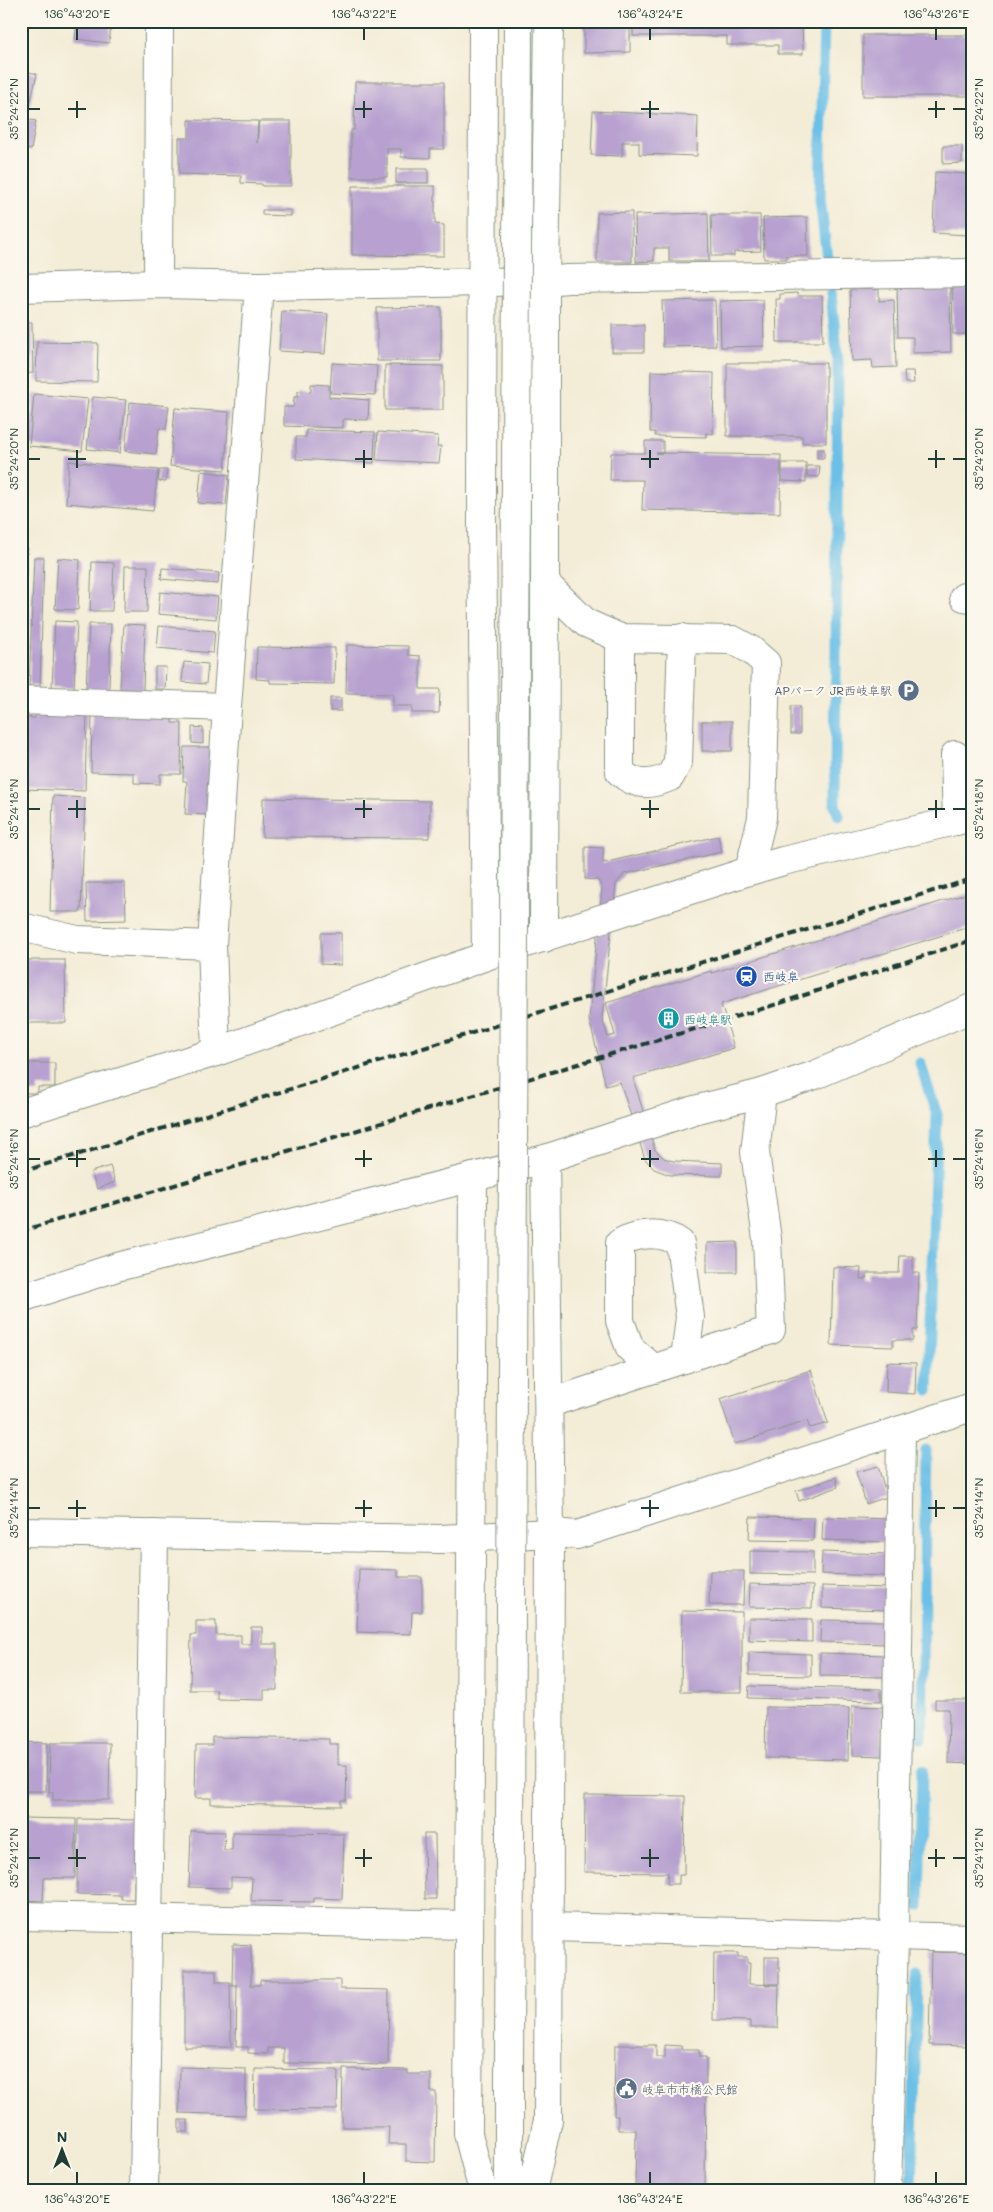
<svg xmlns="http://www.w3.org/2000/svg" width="993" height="2212" viewBox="0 0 993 2212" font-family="Mali,'Klee One',sans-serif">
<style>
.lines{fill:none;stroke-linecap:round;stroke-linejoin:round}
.stream{stroke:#6ac0e7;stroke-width:11}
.building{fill:#b8a1d0}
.minor-casing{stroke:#899485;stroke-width:30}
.minor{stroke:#fff;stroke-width:28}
.rail{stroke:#1f3d34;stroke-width:4;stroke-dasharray:8 4;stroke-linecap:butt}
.minor-bridge-casing{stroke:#899485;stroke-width:30;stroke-linecap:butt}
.minor-bridge{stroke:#fff;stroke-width:28}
.ticks{fill:none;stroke:#1f3d34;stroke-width:2}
.labels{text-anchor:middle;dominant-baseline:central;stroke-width:4.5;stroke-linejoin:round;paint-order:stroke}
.service-label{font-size:12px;fill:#4e5e75;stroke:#fbf7ec;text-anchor:end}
.transit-label{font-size:12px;fill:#164399;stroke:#fbf7ec;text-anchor:start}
.culture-label{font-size:12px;fill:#0d838f;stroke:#fbf7ec;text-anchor:start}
.neatline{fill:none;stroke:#1f3d34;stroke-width:2}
.ticks-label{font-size:12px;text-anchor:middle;fill:#1f3d34}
</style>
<rect width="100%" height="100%" fill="#fbf7ec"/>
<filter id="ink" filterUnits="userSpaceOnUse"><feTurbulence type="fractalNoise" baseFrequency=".02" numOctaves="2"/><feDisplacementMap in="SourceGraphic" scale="10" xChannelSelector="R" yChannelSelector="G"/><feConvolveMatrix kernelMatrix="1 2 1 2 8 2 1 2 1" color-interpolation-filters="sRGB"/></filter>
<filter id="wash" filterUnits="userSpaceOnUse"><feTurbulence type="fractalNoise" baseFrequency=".0096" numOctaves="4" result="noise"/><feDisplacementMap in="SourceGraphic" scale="20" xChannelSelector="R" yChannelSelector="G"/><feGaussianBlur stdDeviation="1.12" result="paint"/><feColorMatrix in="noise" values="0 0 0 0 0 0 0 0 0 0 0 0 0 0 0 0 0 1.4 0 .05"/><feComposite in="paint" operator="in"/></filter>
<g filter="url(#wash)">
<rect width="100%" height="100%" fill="#f3ecd6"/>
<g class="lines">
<!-- stream -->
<g class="stream">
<path d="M824,21l-4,178 7,59"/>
<path d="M831,294l7,69 -3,442 4,11"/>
<path d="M920,1063l17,52 -9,275"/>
<path d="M922,1738l4,-288"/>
<path d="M919,1906l3,-136"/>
<path d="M912,2191l5,-217"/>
</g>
</g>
<g id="blocks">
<!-- building -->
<g class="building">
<path d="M92,21h43l-1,6z"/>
<path d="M584,21h46v31l-46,1z"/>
<path d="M633,21h169l1,33h-25v-9h-51v-9h-94z"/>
<path d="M77,23l34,3 -2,17 -34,-4z"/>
<rect x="863" y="35" width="109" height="61"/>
<path d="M21,70l16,4 -9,39 -7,-1z"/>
<path d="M355,82h89v67h-14v9l-29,-1v-8h-14v28h-36v-47h3z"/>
<path d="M593,111l105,5 -1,40 -58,-2v-12h-17v14l-31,-1z"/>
<path d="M21,118l15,3 -5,29 -10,-2z"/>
<path d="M189,120l69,1 -1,22 2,-22h32v65h-29v-2l-21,-1v-7l-62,-2v-36h10z"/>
<path d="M943,146h19v17l-19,1z"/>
<rect x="396" y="169" width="32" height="14"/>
<path d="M935,172l34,2 -1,5h4v51h-4v5l-35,-2z"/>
<path d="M352,186h83v38l9,1v31l-92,-1z"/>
<path d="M262,210h29v6l-29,-1z"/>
<path d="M632,212v50h-35v-49z"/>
<path d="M708,213l1,48h-40v-13h-15v13l-18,1 -1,-47z"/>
<path d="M711,215h49l1,36 -27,1v4h-22z"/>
<path d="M807,217l1,39h-21v3h-23l-1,-41z"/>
<path d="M950,287l1,65 -38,1v-16h-15l-1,-49z"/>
<path d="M952,287h20v47h-19z"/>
<path d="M879,289v12l15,-1 2,67 -23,1 -1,-8 -20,1 -2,-71z"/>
<path d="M797,293l1,3h24l1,46h-46l-1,-43h4v-5z"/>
<path d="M715,300l1,46 -53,1 -1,-46z"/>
<path d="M763,300l1,46 -43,1 -1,-46z"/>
<path d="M441,307v54h-64v-53z"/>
<path d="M282,311l46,3 -3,40 -46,-3z"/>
<path d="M32,322l1,51 -12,1v-51z"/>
<rect x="612" y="325" width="32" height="27"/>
<path d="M37,342l61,1 -1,39 -61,-1z"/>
<path d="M332,363l45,3 -2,29 -45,-2z"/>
<path d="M727,363h99v80h-24v-7h-75z"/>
<path d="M385,365l58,1v44h-58z"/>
<path d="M651,371l63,2 -1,61 -7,-1v4l-51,-1v-4h-5z"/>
<path d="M904,371h9l1,12h-9z"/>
<path d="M311,384l18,1v12l40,3 -1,20 -25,-1v9l-59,-2v-19h9l1,-10h4v-6l13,1z"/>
<path d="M34,394l54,5 -6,52 -53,-5z"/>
<path d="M93,397l33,3 -6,53 -33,-4z"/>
<path d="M21,399l7,1 -4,46 -3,-1z"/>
<path d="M130,402l39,4 -3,23 -7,-1 -3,26 -31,-3z"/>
<path d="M175,408l54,4 -4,58 -55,-4z"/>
<path d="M306,430l69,2 -1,31 -78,-4v-22h10z"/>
<path d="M378,432l60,4 -1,10h4l-2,17 -63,-3z"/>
<path d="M645,441h18v12h-7l125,2 -1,58 -138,-3 1,-30h-33l1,-27h34z"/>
<rect x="817" y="449" width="7" height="9"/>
<path d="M69,461l89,9 -5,41 -87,-8z"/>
<path d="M782,463h24v19l-24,-1z"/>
<path d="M807,466h13l-1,11 -12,-1z"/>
<path d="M159,470h8l-1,12 -8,-1z"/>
<path d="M201,471l28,4 -3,30 -28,-2z"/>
<path d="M21,547l7,1 -4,49h-3z"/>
<path d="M34,557h10l-4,129h-11z"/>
<path d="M58,558l22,2 -2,50 -23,-1z"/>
<path d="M92,562l22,1 -2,48h-22z"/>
<path d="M125,566h23l-1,46h-23z"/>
<path d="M162,568l57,5 -1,11 -57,-5z"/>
<path d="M160,592l58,5 -2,22 -58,-5z"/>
<path d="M55,621l22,1 -3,66 -22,-1z"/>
<path d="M21,622h5l-3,57 -2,-1z"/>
<path d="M89,624h22l-2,65h-23z"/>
<path d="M124,624l21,1 -2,65 -23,-1z"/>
<path d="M159,626l56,5 -2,22 -56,-5z"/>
<path d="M347,645l61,1v9l12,1v33h20l-1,24h-27v-7h-19v-12l-47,-1z"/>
<path d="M257,647l78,1 -1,36 -64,-1v-3l-14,-1z"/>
<path d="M184,662l24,2 -2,20 -24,-2z"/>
<path d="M155,667h11l-1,22h-10z"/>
<rect x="330" y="698" width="11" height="13"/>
<rect x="791" y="706" width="9" height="28"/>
<path d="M36,709h51l-2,82 -64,-2v-72l14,1z"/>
<path d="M92,714l80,2v7h10l-1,51h-21v10l-26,-1v-10l-43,-1z"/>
<rect x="702" y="721" width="30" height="30"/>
<path d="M192,727l11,1v16l-11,-1z"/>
<path d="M184,747h26v68l-25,-1 2,-33h-4z"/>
<path d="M53,796l32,2 -4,114h-31z"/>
<path d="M263,798l167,3 -1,37 -167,-1z"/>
<path d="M21,836l6,1 -1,45h-5z"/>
<path d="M718,836l4,16 -98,22 -8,10 -14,134 6,19 7,-2 -9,-32 105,-32 1,2 260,-81v34l-251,78 13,44 -101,30 22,72 9,8 9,3 49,2v13l-52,-1 -16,-6 -9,-10 -25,-77 -14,4 -17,-67 13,-131 -4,-8 -13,-1v-32l18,1v15z"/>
<path d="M86,883h39l1,37 -39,1z"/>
<path d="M321,933h20v32l-20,-1z"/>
<path d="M22,960h43l1,63h-45z"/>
<path d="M21,1063h34v24h-17v6h-17z"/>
<path d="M110,1166l5,16 -18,7 -6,-17z"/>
<path d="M737,1242v30h-30v-29z"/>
<path d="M900,1256h13v17h6l-2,57h-4v10h-20v7l-62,-2 2,-78 28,1 -1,11h6l1,-6h32z"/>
<path d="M887,1362l29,1 -1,31 -29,-2z"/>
<path d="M811,1370l17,53 -18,5 -3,-7 -72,23 -15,-45z"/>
<path d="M878,1466l9,31 -21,7 -10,-32z"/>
<path d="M836,1477l2,10 -39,14 -3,-10z"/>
<path d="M750,1517l64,1 -1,23 -64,-1z"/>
<path d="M823,1517l65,2v23l-66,-2z"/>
<path d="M750,1551l63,1v23l-63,-1z"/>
<path d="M822,1552l65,2v22l-66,-2z"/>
<path d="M359,1569l39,1v7h24v35h-10l-1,22 -54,-2z"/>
<path d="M710,1571h34l-1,34h-34z"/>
<path d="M750,1584l63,2 -1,22 -63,-1z"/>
<path d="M822,1586l66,2 -1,22 -65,-2z"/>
<path d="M682,1611l60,1v80h-61z"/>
<path d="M749,1618l63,1v23l-63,-2z"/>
<path d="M821,1620l65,1v23l-66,-2z"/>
<path d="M196,1621h20v14h25v9h10v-17h11v17h15v46h-13v10l-47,-1v-9h-27l1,-55h5z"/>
<path d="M749,1652l62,2v22l-62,-1z"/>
<path d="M820,1653l66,2 -1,22 -65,-1z"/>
<path d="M749,1686l132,3v12l-133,-3z"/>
<path d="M935,1700h37v64l-24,-1 1,-54h-14z"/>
<path d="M852,1706l31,1 -1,49 -30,-1z"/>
<path d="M766,1707l83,1 -1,52 -83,-2z"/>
<path d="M212,1737l117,2v5h9v21h9l-1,35h-5v6l-130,-2v-6h-16l1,-53h16z"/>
<path d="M21,1742l26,1 -1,48h-20v7h-5z"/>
<path d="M50,1743h60l-1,57h-56v-8h-4z"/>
<path d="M585,1795l100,1 -1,79h-5v9h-12l1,-11 -84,-1z"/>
<path d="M21,1818l55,1 -1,59h-31l-1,23 -22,-1z"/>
<path d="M78,1819l61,1 -1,61h-4v18h-13v-4l-44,-1z"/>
<path d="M191,1831l34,1 -1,18h8v-18l112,2 -2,65 -28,-1v4l-63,-1 1,-23 -21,-1v11l-42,-1z"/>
<path d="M424,1834h11l1,65h-11z"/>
<path d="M233,1944l18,1v40h9v-5h80v9l49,1 -1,75 -104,-2v-15h-16v6l-20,-1v-6h-12l1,-62h-5z"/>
<path d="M931,1952l41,1v72h-3l-1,21 -39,-1z"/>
<path d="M714,1953h24v4h9v6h3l-1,21 30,1 -1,43h-28v-7l-37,-1z"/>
<rect x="765" y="1957" width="14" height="27"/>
<path d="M184,1970h32v12h14l1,65h-47z"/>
<path d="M615,2045h41v12h9v-12l17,1v4h17v7h7l-1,134h-70l1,-61h-18v-14h-4z"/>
<path d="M180,2067l66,2 -1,46 -66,-2z"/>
<path d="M255,2069l83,1 -1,40 -83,-1z"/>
<path d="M343,2069l65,1v4h23v18h5l-1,70 -29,-1v-17h-18l1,-17h-47z"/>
<rect x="179" y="2120" width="9" height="12"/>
</g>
</g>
</g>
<g filter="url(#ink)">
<use href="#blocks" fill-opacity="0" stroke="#899485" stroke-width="1"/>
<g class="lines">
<defs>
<g id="minor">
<path d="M483,21l-1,499 4,436"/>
<path d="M549,21l-4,260v302l41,40 34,15 113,2 18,10 15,13 -4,155 -13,53"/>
<path d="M158,284l1,-263"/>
<path d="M21,288l137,-4 101,2 286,-5 23,-2 404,-6"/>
<path d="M964,597l8,1"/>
<path d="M620,638v134c17,15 31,13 50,5l8,-15 4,-124"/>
<path d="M21,700l206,7"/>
<path d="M955,755l2,66"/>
<path d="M21,927l56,13 135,5 4,107"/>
<path d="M544,938l1,-355"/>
<path d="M212,945l15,-238 32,-421"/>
<path d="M21,1113l195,-61 270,-96 263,-85 34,-10 189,-44"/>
<path d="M473,1177l-5,957 15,57"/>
<path d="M21,1298l96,-31 428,-108 149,-49 68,-17 53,-18 157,-67"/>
<path d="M654,1369l-24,-21 -10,-27v-78c18,-11 43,-12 60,0l10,74 -5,42"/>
<path d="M550,1403l221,-73 -4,-91 -12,-87 7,-59"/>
<path d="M21,1532l420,7 109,-6 27,2 395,-128"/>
<path d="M21,1916l448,9"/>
<path d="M549,1927l423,11"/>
<path d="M509,2063v128"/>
<path d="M144,2191l10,-657"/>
<path d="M532,2191l16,-71 2,-587 -5,-374"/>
<path d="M887,2191l7,-254 7,-507"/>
</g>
</defs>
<!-- minor casing -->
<use href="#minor" class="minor-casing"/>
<!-- minor -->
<use href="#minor" class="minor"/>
<!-- rail -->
<g class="rail">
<path d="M21,1172l951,-293"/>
<path d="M21,1231l744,-223 207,-68"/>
</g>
<defs>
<path id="minor-bridge" d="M509,2063l9,-2042"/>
</defs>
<!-- minor-bridge casing -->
<use href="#minor-bridge" class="minor-bridge-casing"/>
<!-- minor-bridge -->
<use href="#minor-bridge" class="minor-bridge"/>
</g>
</g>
<!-- ticks -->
<path class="ticks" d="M77,28v12M364,28v12M650,28v12M936,28v12M77,101v17M364,101v17M650,101v17M936,101v17M28,109h12M68,109h18M355,109h17M641,109h18M928,109h17M953,109h13M77,450v18M364,450v18M650,450v18M936,450v18M28,459h12M68,459h18M355,459h17M641,459h18M928,459h17M953,459h13M77,800v18M364,800v18M650,800v18M936,800v18M28,809h12M68,809h18M355,809h17M641,809h18M928,809h17M953,809h13M77,1150v17M364,1150v17M650,1150v17M936,1150v17M28,1159h12M68,1159h18M355,1159h17M641,1159h18M928,1159h17M953,1159h13M77,1500v17M364,1500v17M650,1500v17M936,1500v17M28,1508h12M68,1508h18M355,1508h17M641,1508h18M928,1508h17M953,1508h13M77,1849v18M364,1849v18M650,1849v18M936,1849v18M28,1858h12M68,1858h18M355,1858h17M641,1858h18M928,1858h17M953,1858h13M77,2172v12M364,2172v12M650,2172v12M936,2172v12"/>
<!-- icons -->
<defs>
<symbol id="parking-disc" viewBox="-11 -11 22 22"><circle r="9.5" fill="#5c6f8a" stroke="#fbf7ec"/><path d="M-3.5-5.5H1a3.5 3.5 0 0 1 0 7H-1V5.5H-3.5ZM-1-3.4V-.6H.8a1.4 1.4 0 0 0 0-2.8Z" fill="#fff"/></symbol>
<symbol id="station-disc" viewBox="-11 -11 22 22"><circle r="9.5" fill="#1a4fb4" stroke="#fbf7ec"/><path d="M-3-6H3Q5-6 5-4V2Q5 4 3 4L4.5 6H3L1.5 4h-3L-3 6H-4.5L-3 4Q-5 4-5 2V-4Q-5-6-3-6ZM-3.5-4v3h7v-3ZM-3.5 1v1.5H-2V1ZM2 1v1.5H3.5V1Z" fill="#fff"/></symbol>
<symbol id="building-disc" viewBox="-11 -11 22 22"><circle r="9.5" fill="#0f9aa8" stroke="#fbf7ec"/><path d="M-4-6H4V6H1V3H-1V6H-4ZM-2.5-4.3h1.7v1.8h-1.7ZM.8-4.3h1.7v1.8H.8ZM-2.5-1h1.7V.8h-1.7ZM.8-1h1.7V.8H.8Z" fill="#fff"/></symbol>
<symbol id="civic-disc" viewBox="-11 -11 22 22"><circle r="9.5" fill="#5c6f8a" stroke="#fbf7ec"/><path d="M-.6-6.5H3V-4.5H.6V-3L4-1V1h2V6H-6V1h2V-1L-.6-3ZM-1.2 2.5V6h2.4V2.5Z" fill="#fff"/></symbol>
</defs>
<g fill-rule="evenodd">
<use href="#parking-disc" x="896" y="678" width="25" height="25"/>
<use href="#station-disc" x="734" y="964" width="25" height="25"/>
<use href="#building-disc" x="656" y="1006" width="25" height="25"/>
<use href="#civic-disc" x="614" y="2076" width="25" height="25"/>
</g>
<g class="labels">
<!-- service labels -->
<g class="service-label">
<text x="892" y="690">APパーク JR西岐阜駅</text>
<text x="642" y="2089" text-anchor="start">岐阜市市橋公民館</text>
</g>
<!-- transit labels -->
<g class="transit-label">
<text x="763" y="976">西岐阜</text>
</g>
<!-- culture labels -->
<g class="culture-label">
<text x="684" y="1019">西岐阜駅</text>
</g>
</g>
<!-- margin -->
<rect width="993" height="2212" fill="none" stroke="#fbf7ec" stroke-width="55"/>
<!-- north arrow -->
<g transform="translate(62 2150)" stroke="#fbf7ec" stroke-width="4" paint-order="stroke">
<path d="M0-4L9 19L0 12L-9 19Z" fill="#1f3d34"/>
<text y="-8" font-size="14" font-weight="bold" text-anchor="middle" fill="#1f3d34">N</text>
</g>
<rect x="28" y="28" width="938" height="2156" class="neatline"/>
<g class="ticks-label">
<text x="77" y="18">136°43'20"E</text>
<text x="364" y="18">136°43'22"E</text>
<text x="650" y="18">136°43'24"E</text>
<text x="936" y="18">136°43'26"E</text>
<text transform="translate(14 109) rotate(-90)" y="4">35°24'22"N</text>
<text transform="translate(979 109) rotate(-90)" y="4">35°24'22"N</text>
<text transform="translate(14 459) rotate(-90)" y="4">35°24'20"N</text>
<text transform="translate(979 459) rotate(-90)" y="4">35°24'20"N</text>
<text transform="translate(14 809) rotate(-90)" y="4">35°24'18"N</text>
<text transform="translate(979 809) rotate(-90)" y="4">35°24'18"N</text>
<text transform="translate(14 1159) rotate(-90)" y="4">35°24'16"N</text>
<text transform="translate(979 1159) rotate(-90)" y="4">35°24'16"N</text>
<text transform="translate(14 1508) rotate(-90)" y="4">35°24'14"N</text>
<text transform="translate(979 1508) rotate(-90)" y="4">35°24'14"N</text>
<text transform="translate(14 1858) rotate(-90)" y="4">35°24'12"N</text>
<text transform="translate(979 1858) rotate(-90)" y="4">35°24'12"N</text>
<text x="77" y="2203">136°43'20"E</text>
<text x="364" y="2203">136°43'22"E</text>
<text x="650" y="2203">136°43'24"E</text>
<text x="936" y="2203">136°43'26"E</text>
</g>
</svg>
